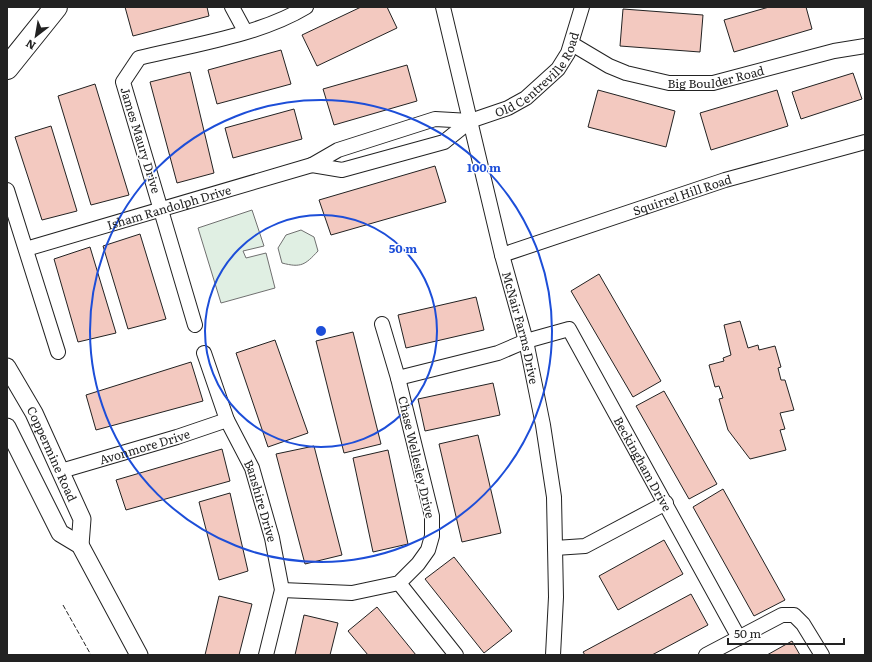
<svg xmlns="http://www.w3.org/2000/svg" width="872" height="662" viewBox="0 0 872 662" font-family="Literata,serif">
<style>
.green{fill:#e0efe3;stroke:#6f6f6f}
.building{fill:#f3c9c0;stroke:#222}
.lines{fill:none;stroke-linecap:round;stroke-linejoin:round}
.minor-casing{stroke:#222;stroke-width:16}
.tertiary-casing{stroke:#222;stroke-width:19}
.primary-casing{stroke:#222;stroke-width:24}
.minor{stroke:#fff;stroke-width:14}
.tertiary{stroke:#fff;stroke-width:17}
.primary{stroke:#fff;stroke-width:22}
.fence{stroke:#222;stroke-width:1;stroke-dasharray:5 2;stroke-linecap:butt}
.ring{fill:none;stroke:#1d4ed8;stroke-width:2}
.labels{text-anchor:middle;dominant-baseline:central;stroke-width:3;stroke-linejoin:round;paint-order:stroke}
.street-label{font-size:12px;fill:#222;stroke:#fff}
.centre{fill:#1d4ed8;stroke:#fff;stroke-width:2}
.ring-label{font-size:12px;text-anchor:middle;font-weight:bold;fill:#1d4ed8;stroke:#fff;stroke-width:3;stroke-linejoin:round;paint-order:stroke}
</style>
<rect width="100%" height="100%" fill="#fff"/>
<!-- green -->
<g class="green">
<path d="M252,210l12,36 -21,5 3,7 20,-5 9,35 -54,15 -23,-75z"/>
<path d="M301,230l13,7 4,14c-13,14 -17,17 -36,12l-4,-15 8,-13z"/>
</g>
<!-- building -->
<g class="building">
<path d="M125,7h82l2,9 -76,20z"/>
<path d="M361,7h26l10,21 -80,38 -15,-31z"/>
<path d="M769,7h37l6,22 -78,23 -10,-32z"/>
<path d="M623,9l80,6 -3,37 -80,-6z"/>
<path d="M281,50l10,34 -74,20 -9,-34z"/>
<path d="M407,65l10,36 -83,24 -11,-36z"/>
<path d="M190,72l24,101 -37,10 -27,-101z"/>
<path d="M853,73l9,26 -61,20 -9,-27z"/>
<path d="M95,84l34,111 -38,10 -33,-109z"/>
<path d="M598,90l77,21 -9,36 -78,-20z"/>
<path d="M777,90l11,36 -77,24 -11,-37z"/>
<path d="M294,109l8,30 -69,19 -8,-30z"/>
<path d="M51,126l26,85 -35,9 -27,-83z"/>
<path d="M435,166l11,36 -115,33 -12,-35z"/>
<path d="M140,234l26,85 -38,10 -25,-83z"/>
<path d="M90,247l26,86 -38,9 -24,-83z"/>
<path d="M599,274l62,107 -28,16 -62,-106z"/>
<path d="M476,297l8,33 -78,18 -8,-33z"/>
<path d="M740,321l8,27 10,-3 1,5 16,-4 6,21 -3,1 3,12h4l9,30 -14,3 5,16 -5,1 6,20 -36,9 -22,-29 -9,-31 4,-1 -4,-12 -4,1 -6,-22 15,-4 -1,-3 8,-3 -7,-30z"/>
<path d="M353,332l28,112 -37,9 -28,-112z"/>
<path d="M275,340l33,93 -40,14 -32,-94z"/>
<path d="M191,362l12,39 -107,29 -10,-35z"/>
<path d="M493,383l7,32 -75,16 -7,-32z"/>
<path d="M664,391l53,93 -28,15 -53,-93z"/>
<path d="M478,435l23,98 -39,9 -23,-98z"/>
<path d="M314,446l28,109 -37,9 -29,-110z"/>
<path d="M222,449l8,32 -104,29 -10,-30z"/>
<path d="M388,450l20,94 -35,8 -20,-94z"/>
<path d="M723,489l62,111 -31,16 -61,-109z"/>
<path d="M230,493l18,78 -29,9 -20,-78z"/>
<path d="M664,540l19,34 -65,36 -19,-34z"/>
<path d="M454,557l58,74 -28,22 -59,-74z"/>
<path d="M691,594l17,31 -56,30h-67l-2,-3z"/>
<path d="M219,596l33,8 -13,51h-34z"/>
<path d="M377,607l39,48h-48l-20,-24z"/>
<path d="M304,615l34,8 -8,32h-35z"/>
<path d="M792,641l8,14h-33z"/>
</g>
<g class="lines">
<defs>
<g id="minor">
<path d="M232,7l13,24"/>
<path id="s1" d="M443,7l59,248 24,86 17,84 11,72 2,100 -3,58"/>
<path id="s2" d="M572,44l37,22 17,7 43,10h44l121,-32 31,-5"/>
<path id="s3" d="M470,121l-35,-2 -97,31 -26,15 30,5 102,-28 26,-21 38,-13 18,-10 32,-29 10,-16 14,-46"/>
<path d="M7,190l51,162"/>
<path id="s4" d="M26,249l286,-84"/>
<path id="s5" d="M502,255l223,-75 140,-38"/>
<path d="M195,325l-72,-243 16,-24c53,-13 121,-23 167,-51"/>
<path id="s6" d="M204,353l23,67 25,48 20,70 10,52 -16,65"/>
<path id="s7" d="M398,378l100,-25 28,-12 43,-12 170,309"/>
<path id="s8" d="M61,471l116,-34 50,-17"/>
<path d="M555,548l30,-2 81,-43"/>
<path d="M399,583l57,72"/>
<path d="M282,590l70,3 47,-10 19,-19 10,-14 4,-14v-20l-34,-138 -16,-54"/>
<path d="M706,655l76,-40h12l9,9 19,31"/>
</g>
<g id="tertiary">
<path id="s9" d="M7,367l27,46 48,106 -2,26"/>
<path d="M7,427l53,106 20,12 59,110"/>
</g>
<path id="primary" d="M7,68l49,-61"/>
</defs>
<!-- minor casing -->
<use href="#minor" class="minor-casing"/>
<!-- tertiary casing -->
<use href="#tertiary" class="tertiary-casing"/>
<!-- primary casing -->
<use href="#primary" class="primary-casing"/>
<!-- minor -->
<use href="#minor" class="minor"/>
<!-- tertiary -->
<use href="#tertiary" class="tertiary"/>
<!-- primary -->
<use href="#primary" class="primary"/>
<!-- fence -->
<path class="fence" d="M63,605l28,50"/>
</g>
<!-- distance rings -->
<g class="ring">
<circle cx="321" cy="331" r="116"/>
<circle cx="321" cy="331" r="231"/>
</g>
<g class="labels">
<!-- street labels -->
<g class="street-label">
<text stroke="none"><textPath href="#s3" startOffset="422">Old Centreville Road</textPath></text>
<text stroke="none"><textPath href="#s2" startOffset="153">Big Boulder Road</textPath></text>
<text transform="translate(141 140) rotate(73)">James Maury Drive</text>
<text stroke="none"><textPath href="#s5" startOffset="190">Squirrel Hill Road</textPath></text>
<text stroke="none"><textPath href="#s4" startOffset="149">Isham Randolph Drive</textPath></text>
<text stroke="none"><textPath href="#s1" startOffset="330">McNair Farms Drive</textPath></text>
<text stroke="none"><textPath href="#s8" startOffset="87">Avonmore Drive</textPath></text>
<text stroke="none"><textPath href="#s9" startOffset="98">Coppermine Road</textPath></text>
<text transform="translate(417 457) rotate(77)">Chase Wellesley Drive</text>
<text stroke="none"><textPath href="#s7" startOffset="332">Beckingham Drive</textPath></text>
<text stroke="none"><textPath href="#s6" startOffset="159">Banshire Drive</textPath></text>
</g>
</g>
<circle cx="321" cy="331" r="6" class="centre"/>
<g class="ring-label">
<text x="484" y="172">100 m</text>
<text x="403" y="253">50 m</text>
</g>
<!-- border -->
<rect width="872" height="662" fill="none" stroke="#222222" stroke-width="16"/>
<!-- north arrow -->
<g transform="translate(36 36) rotate(211)" stroke="#ffffff" stroke-width="3" paint-order="stroke">
<path d="M0-3L7 15L0 10L-7 15Z" fill="#222222"/>
<text y="-6" font-size="11" font-weight="bold" text-anchor="middle" fill="#222222">N</text>
</g>
<!-- scale -->
<path d="M728 638v6h116v-6" fill="none" stroke="#222222" stroke-width="2"/>
<text x="734" y="638" font-size="12" fill="#222222" stroke="#ffffff" stroke-width="3" paint-order="stroke">50 m</text>
</svg>
